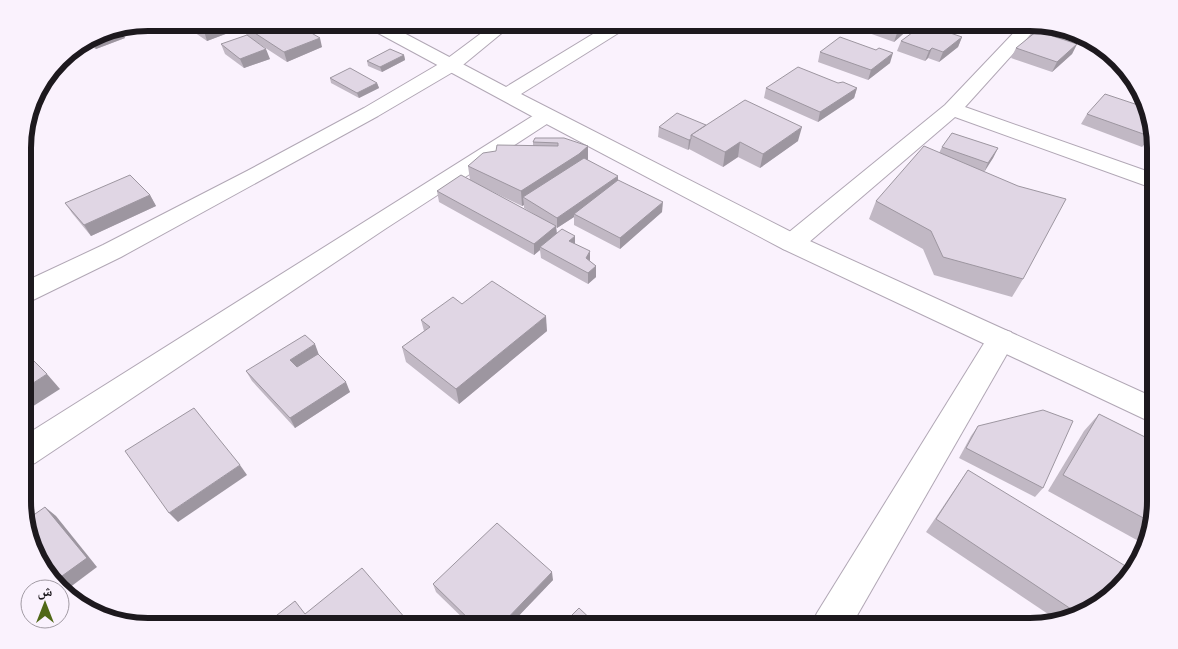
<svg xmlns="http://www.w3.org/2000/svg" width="1178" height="649" viewBox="0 0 1178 649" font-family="Roboto,'Noto Naskh Arabic',sans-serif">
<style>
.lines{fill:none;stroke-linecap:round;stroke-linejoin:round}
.minor-casing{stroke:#b1a7b5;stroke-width:2}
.tertiary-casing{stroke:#b1a7b5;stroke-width:2}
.minor{fill:#fff;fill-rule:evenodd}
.tertiary{fill:#fff;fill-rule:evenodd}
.wall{fill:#c1b8c4;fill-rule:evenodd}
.shaded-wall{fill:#9d96a0}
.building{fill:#e0d6e4;stroke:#9d96a0}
.rim{fill:none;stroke:#1d191e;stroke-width:6}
</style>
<rect width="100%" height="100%" fill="#faf2fd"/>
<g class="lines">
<defs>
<g id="minor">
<path d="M495,23h19l-56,46 -80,47 -257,141 -88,43 -9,2v-20l79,-37 144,-74 117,-63 80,-47z"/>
<path d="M1023,23l16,2 -74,82 190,67v15l-200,-72 -154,132 -9,2 -9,-2 -3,-6 3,-6 162,-132z"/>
<path d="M546,110l7,2 3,4 -3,4 -168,109 -350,234 -11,4v-31l515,-324z"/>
<path d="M1001,329l10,3 4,8 -164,286h-40l6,-13 174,-281z"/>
</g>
<path id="tertiary" d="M364,23h21l121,64 105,-64h19l-2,4 -107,67 280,143 354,161v26l-372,-175 -244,-129 -172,-93z"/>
</defs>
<!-- minor casing -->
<use href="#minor" class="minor-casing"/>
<!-- tertiary casing -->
<use href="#tertiary" class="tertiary-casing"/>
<!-- minor -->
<use href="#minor" class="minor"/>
<!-- tertiary -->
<use href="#tertiary" class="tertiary"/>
</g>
<!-- wall -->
<g class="wall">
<path d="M184,22h62l1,3 80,-3 -20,8 15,17 -35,15 -40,-26 -3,-9 -37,14 -22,-15z"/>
<path d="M779,22h45l-18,12 -27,-10z"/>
<path d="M853,22h60l-2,5 -17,15 -42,-15z"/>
<path d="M985,22h28l-6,7z"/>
<path d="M1050,28l42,11 10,10 -51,-13 26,8 -5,10 -20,18 -41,-14 5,-10 30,-14z"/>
<path d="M101,32l24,6 -29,11 -10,-5 -1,-2z"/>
<path d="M962,37l-4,10 -19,15 -11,-4 -3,3 -28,-10 4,-10z"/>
<path d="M221,44l49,15 -26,9 -19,-14z"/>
<path d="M876,50l14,13 -22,17 -50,-18 2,-10z"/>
<path d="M404,55l1,5 -23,12 -14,-6 -1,-5z"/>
<path d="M330,78l47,5 2,5 -20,10 -28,-15z"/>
<path d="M838,83l19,5 -3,10 -36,24 -54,-24 2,-10z"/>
<path d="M1144,107l9,26 -11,14 -61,-23 6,-10z"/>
<path d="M706,125l92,16 -38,27 -22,-11 -15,10 -34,-18 -1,1 -30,-13 1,-10z"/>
<path d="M535,138l53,8v14l30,20 44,32 -42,37 -46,-24v-8l-17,11 -1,-1 1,6 18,11 15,17 6,5v11l-8,7 -47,-26 -1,-8 -6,5 -95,-53 -2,-11 33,-11 -2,-14 65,-20v-4zM481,186l41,20 2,-1v3l15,9z"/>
<path d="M942,147l56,1 -5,10 -9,13 39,108 -11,18 -78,-22 -11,-26 -54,-30 7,-18 63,-48z"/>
<path d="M150,195l6,11 -65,30 -19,-23 -7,-10z"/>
<path d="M421,320l126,11 -88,73 -53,-42 -4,-15 22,-16z"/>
<path d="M319,355l31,37 -55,36 -43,-47 -6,-10z"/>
<path d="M1099,414l56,94 -11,36 -96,-53 36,-60z"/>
<path d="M978,426l65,62 -8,9 -76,-39 12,-22z"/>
<path d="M968,470l131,135 -42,15 -131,-88 33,-49z"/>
<path d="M553,580l-44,46h-38l-35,-34 -3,-8z"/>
</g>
<!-- shaded-wall -->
<g class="shaded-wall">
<path d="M174,22h10l-9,4z"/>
<path d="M227,22h19l1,4h-3v1l-37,14 -3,-10z"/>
<path d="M299,22h28l-28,11 -3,-9z"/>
<path d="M811,22h13l-18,12 3,-10z"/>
<path d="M909,22h4l-2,5 -17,15 3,-9z"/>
<path d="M1010,22h3l-6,7z"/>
<path d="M123,33l2,5 -29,11 -3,-5z"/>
<path d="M962,37l-4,10 -19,15 4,-10z"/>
<path d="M320,38l2,9 -35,15 -3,-10z"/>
<path d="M1077,44l-5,10 -20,18 5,-10z"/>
<path d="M932,48l-4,10 -3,3 4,-10z"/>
<path d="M266,49l4,10 -26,9 -4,-9z"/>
<path d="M893,53l-3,10 -22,17 3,-10z"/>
<path d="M404,55l1,5 -23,12 -2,-5z"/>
<path d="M377,83l2,5 -20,10 -2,-5z"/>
<path d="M857,88l-3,10 -36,24 2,-10z"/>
<path d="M802,127l-4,14 -38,27 3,-14z"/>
<path d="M1152,132l1,1 -11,14 7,-11z"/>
<path d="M691,139l-2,10 -1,1 1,-10z"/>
<path d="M740,142l-2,15 -15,10 2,-15z"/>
<path d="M588,146v15l-65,36 1,8 -2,1 -1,-15z"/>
<path d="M998,148l-5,10 -10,16 5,-11z"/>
<path d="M618,176v10l-44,28v3l-17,11v-10z"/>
<path d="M150,195l6,11 -65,30 -7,-11z"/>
<path d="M663,202l-1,10 -42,37v-11z"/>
<path d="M556,226l1,11 -17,10v3l-6,5v-11z"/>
<path d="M575,236v11l-6,-6z"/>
<path d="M590,251v11l-4,-4z"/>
<path d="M596,266v11l-8,7v-11z"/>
<path d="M546,316l1,15 -88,73 -3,-15z"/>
<path d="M315,344l4,11 -24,15 -5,-10z"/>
<path d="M47,374l13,15 -36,23v-23z"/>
<path d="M346,382l4,10 -55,36 -5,-10z"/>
<path d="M240,465l7,10 -69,47 -9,-9z"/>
<path d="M45,507l11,9 41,51 -32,24 -10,-10z"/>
<path d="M552,572l1,8 -44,46h-9z"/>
</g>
<!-- building -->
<g class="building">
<path d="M191,22h36l-23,9z"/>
<path d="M253,22h46l-3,2 24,14 -36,14 -40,-26z"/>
<path d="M869,22h40l-12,11z"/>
<path d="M924,24l38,13 -19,15 -11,-4 -3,3 -28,-10z"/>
<path d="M117,29l6,4 -30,11 -6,-3 14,-9z"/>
<path d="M1037,31l40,13 -20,18 -41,-14z"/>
<path d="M247,35l19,14 -26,10 -19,-15z"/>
<path d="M840,37l36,13 3,-2 14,5 -22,17 -51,-18z"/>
<path d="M390,49l14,6 -24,12 -13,-6z"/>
<path d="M798,67l40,16 5,-1 14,6 -37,24 -54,-24z"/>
<path d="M350,68l27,15 -20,10 -27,-15z"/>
<path d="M1105,94l39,13 8,25 -3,4 -62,-22z"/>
<path d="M745,100l57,27 -39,27 -23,-12 -15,10 -34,-17z"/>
<path d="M677,113l29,12 -15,10v4l-2,1 -30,-13z"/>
<path d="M952,133l46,15 -10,15 -46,-16z"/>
<path d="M535,138h29l24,8 -9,8 -58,37 -53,-25 15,-13 13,-2 1,-6 61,1v-3l-25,-1z"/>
<path d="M924,146l94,40 48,13 -43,80 -80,-22 -12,-26 -55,-30z"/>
<path d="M584,158l34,18 -61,42 -34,-21z"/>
<path d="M130,175l20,20 -66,30 -19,-22z"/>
<path d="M461,175l95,51 -22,18 -97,-53z"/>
<path d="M618,180l45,22 -43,36 -46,-24z"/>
<path d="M562,229l13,7 -6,5 21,10 -4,7 10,8 -8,7 -48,-26z"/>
<path d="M492,281l54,35 -90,73 -54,-42 28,-20 -9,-7 32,-23 9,7z"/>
<path d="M305,335l10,9 -25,16 7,7 21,-13 28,28 -56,36 -44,-47z"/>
<path d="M24,351l23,23 -23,15z"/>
<path d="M194,408l46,57 -71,48 -44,-62z"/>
<path d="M1043,410l30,11 -30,67 -77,-40 12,-22z"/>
<path d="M1099,414l56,28v66l-4,14 -88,-47z"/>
<path d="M968,470l164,100 -33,35 -22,8 -141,-94z"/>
<path d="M45,507l42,51 -32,23 -11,-11 -19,-49z"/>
<path d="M497,523l55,49 -52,54h-24l-43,-42z"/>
<path d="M362,568l50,58h-149l32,-25 10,13z"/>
<path d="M579,608l19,18h-37z"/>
</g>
<!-- crop -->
<path d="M0 0H1178V649H0ZM148 31H1030A117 117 0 0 1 1147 148V501A117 117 0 0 1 1030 618H148A117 117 0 0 1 31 501V148A117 117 0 0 1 148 31Z" fill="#faf2fd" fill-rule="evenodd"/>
<path class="rim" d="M148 31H1030A117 117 0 0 1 1147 148V501A117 117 0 0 1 1030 618H148A117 117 0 0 1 31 501V148A117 117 0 0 1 148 31Z"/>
<!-- north arrow -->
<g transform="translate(45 604)"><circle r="24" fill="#faf2fd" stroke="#a29ba4"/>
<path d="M0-4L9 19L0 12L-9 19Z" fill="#506817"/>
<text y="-8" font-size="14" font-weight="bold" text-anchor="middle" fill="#1d191e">ش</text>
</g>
</svg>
